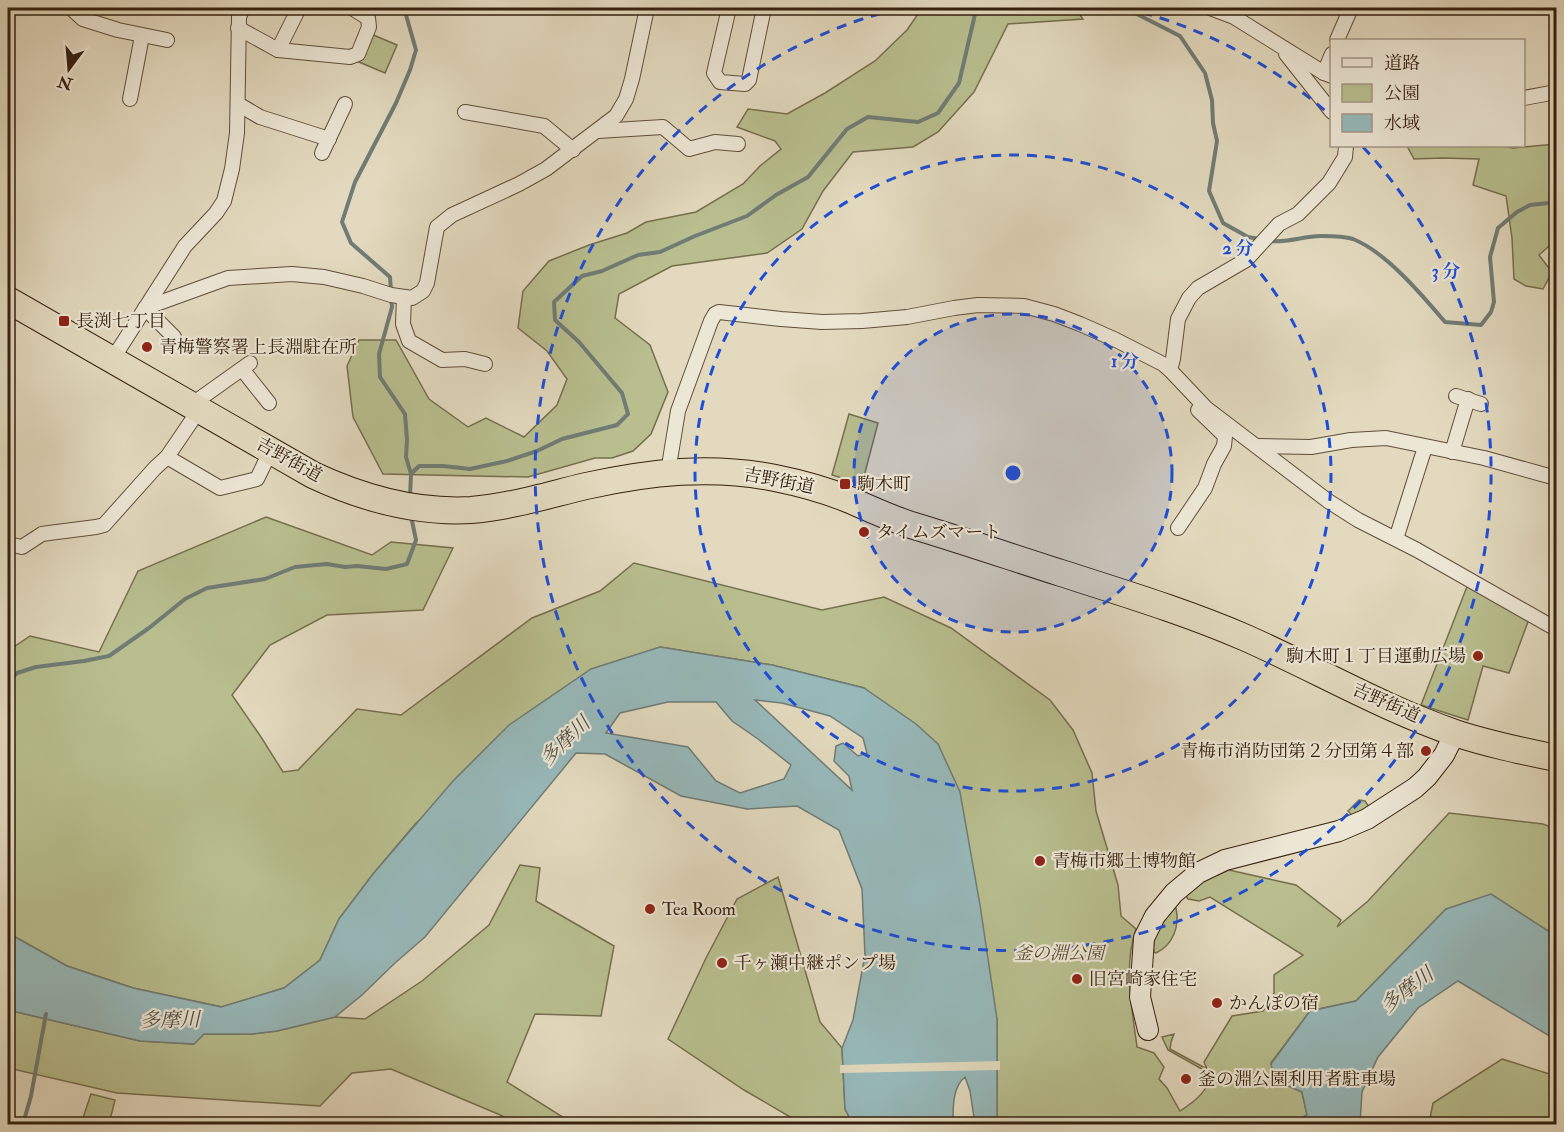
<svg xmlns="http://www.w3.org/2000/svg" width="1564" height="1132" viewBox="0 0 1564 1132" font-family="'IM FELL Double Pica','Noto Serif JP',serif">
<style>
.green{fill:#b8be8e;stroke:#766f4e;stroke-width:1.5}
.water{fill:#97b9ba;stroke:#707c75;stroke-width:1.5;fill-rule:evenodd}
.pier{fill:#e2d9be}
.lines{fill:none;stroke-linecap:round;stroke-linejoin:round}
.stream{stroke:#707c75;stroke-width:4}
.street-casing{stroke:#604e3a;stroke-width:16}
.secondary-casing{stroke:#35200e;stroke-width:22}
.highway-casing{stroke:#35200e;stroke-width:28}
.street{stroke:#ece6d5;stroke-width:14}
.secondary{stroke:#ece6d5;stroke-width:20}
.highway{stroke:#e2d9be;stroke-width:26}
.ring{fill:none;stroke:#1d4ed8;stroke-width:3;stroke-dasharray:10 8}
.poi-dot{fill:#8f2418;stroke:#ece6d5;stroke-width:2}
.labels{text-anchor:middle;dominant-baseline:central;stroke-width:4.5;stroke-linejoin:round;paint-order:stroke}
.poi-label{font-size:18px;fill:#35200e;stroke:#ece6d5;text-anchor:start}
.street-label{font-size:18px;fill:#35200e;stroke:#ece6d5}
.park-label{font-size:18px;font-style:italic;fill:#56482e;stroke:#ece6d5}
.water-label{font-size:20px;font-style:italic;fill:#524e42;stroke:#ece6d5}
.centre{fill:#1d4ed8;stroke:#ece6d5;stroke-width:3}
.ring-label{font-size:18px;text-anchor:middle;font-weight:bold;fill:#1d4ed8;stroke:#ece6d5;stroke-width:4.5;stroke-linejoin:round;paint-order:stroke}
</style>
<rect width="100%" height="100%" fill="#e2d9be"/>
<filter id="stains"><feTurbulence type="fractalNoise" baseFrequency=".00333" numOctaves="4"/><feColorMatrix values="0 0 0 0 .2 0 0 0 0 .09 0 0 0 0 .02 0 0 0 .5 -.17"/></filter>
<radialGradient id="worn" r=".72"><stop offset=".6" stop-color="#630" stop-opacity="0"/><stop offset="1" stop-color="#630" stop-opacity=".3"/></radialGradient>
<!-- green -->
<g class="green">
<path d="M922,8h153l8,11 -75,5 -34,68 -36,40 -25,15 -60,5 -30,39 -21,38 -35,24 -95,13 -53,28 -4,24 35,27 18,47 -17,42 -18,17 -21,7h-17l-67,19 -145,-3 -30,-57 -6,-51 12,-26h37l33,59 39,28 18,-9 38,19 33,-32 10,-26 -20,-28 -29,-23 5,-37 26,-30 40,-16 38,-12 19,-11 50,-10 47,-28 17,-18 21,-17 -6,-8 -38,-14 11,-18 39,5 38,-21 50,-32 32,-31z"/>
<path d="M371,34l26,11 -12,28 -26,-11z"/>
<path d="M1556,144v96l-17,15 13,17 -9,17 -17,-3 -12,-7 -2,-41 -6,-42 -33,-11 6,-26 -37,-1 -28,1 -7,-13h95l11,2z"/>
<path d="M849,414l29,9 -16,61 -30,-9z"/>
<path d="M266,517l106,38 19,-13 62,6 -30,62 -96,5 -57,30 -38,50 29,42 22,35 15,-2 59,-61 44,6 131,-97 68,-27 34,-28 188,47 62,-13 67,31 99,72 23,30 19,43 4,38 22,74 3,31 15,13c-13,38 -4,79 1,118l17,6 10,14 -5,12 8,9 13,23c15,-10 23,-16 31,-32l-2,-6 -41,-23 -6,-13 12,-3 -3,8 -1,7 37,20 -3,-7 28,-46 31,-5 11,-18v-18l29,-20 -93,-58 -11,4 -11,-2 -2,-3 19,-16 24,-10 67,15 45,35 -4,7 31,-26 81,-88 94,11 13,5v107l-13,-8 -97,-19 -90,92 -46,10 -39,52 4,17 27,12 5,23 -14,9h-296v-105l-133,-331 -92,-23 -112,-18 -244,176 -43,51 -34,45 -19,41 -36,28 -62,19 -89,-19 -66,-22 -59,-33v-282l22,-15 69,16 39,-81z"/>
<path d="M1468,584l61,35 -20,54 -26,-7 -15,54 -47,-15z"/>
<path d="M1359,800l6,1 4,6 -17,8 -4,-4z"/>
<path d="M520,865l20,3 -4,33 78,45 -13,70 -66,-2 -28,68 65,41 20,1h-74l-20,-10 -107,-45 -39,4 -32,33 -203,-13 -109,-25v-58l132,31 53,3 11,-10h48l25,-3 58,-14 30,2 57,-38 67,-56z"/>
<path d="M778,877l42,145 22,26 3,61 8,15h-61v-6l-48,-28 -76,-51 38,-81 31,-59z"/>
<path d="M1174,907l2,1c4,18 -3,37 -20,45l-2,-1c-3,-17 10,-32 20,-45z"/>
<path d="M1502,1059l54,17v48h-127l4,-21z"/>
<path d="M91,1094l24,6 -6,24h-28z"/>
</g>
<!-- water -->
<g class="water">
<path d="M660,647l112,18 92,23 52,36 22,20 22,48 20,113 17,114v105h-22l-5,-33 -5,-14c-13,10 -12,33 -12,47h-100l-8,-15 -3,-61 11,-28 12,-65 -3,-66 -23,-59 -42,-24 -50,3 -66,-13 -76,-42 -29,-1 -151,184 -30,26 -33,32 -27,22 -58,14 -25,3h-48l-10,10 -54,-3 -132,-31v-77l59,33 66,22 88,19 63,-19 36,-28 19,-41 34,-45 80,-93 56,-56 82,-56zM755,700l27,3 48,13 33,22 4,15 -9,3 -15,-13 -7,3 -2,15 15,15 3,14zM668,702h48l16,19 26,18 33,26 -7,14 -44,14 -24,-12 -28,-34 -82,-14 14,-20z"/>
<path d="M1491,894l65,42v104l-98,-59 -40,27 -40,49 -16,35 -2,32h-67l14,-9 -5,-23 -27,-12 -4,-16 39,-53 46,-10 90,-92z"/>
</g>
<!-- pier -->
<path class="pier" d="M1000,1061v9l-160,3v-8z"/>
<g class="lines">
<!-- stream -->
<g class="stream">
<path d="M1125,8l55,28 25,37 7,27 1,23 4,18 -8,50 14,32 25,14 12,2"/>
<path d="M1270,241c18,2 33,-5 51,-5 9,0 23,0 32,3 33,13 69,56 92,83l36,3 10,-13 3,-10 -4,-45 8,-29 19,-16 13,-7 19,-2 7,1"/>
<path d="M391,291l-1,-14 -39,-34 -9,-21 13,-40 41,-79 14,-33 6,-20 -12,-42"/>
<path d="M391,298l1,9 -13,47 1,23 25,37 2,26 -1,17 5,17"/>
<path d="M410,496l1,-22 8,-8h24l27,3 37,-8 30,-10 25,-12 55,-14 11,-11 -6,-21 -43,-51 -24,-22 -1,-18 28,-26 20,-5 36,-16 22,-3 35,-16 52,-20 29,-21 32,-18 39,-48 21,-12 50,5 20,-9 21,-30 17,-73 9,-2"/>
<path d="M8,682l9,-9 19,-6 48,-6 25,-5 40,-28 36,-29 22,-11 58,-9 30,-12 32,-3 18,3 12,-1 29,3 21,-5 9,-24 -5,-24"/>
<path d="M23,1124l8,-28 15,-82"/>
</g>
<defs>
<g id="street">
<path d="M71,8l12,11 35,11 49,10"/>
<path d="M729,8l-15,65 6,9 25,2 4,-4 15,-72"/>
<path d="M1210,8l24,9 90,56 8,3"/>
<path d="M238,28l40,22 72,7 8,-3 11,-27 -1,-9 -16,-10"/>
<path d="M1337,40l14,-32"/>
<path d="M278,50l21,-42"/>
<path d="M1286,54l46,58"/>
<path d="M1324,73l8,-19"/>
<path d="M1524,98l32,-6"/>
<path d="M130,99l12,-63"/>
<path d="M238,104l22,13 69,22"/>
<path d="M465,112l79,14 29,24"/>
<path d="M598,131l65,-4 26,22 26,-7 23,2"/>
<path d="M322,153l23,-49"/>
<path d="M404,297l-1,27 6,17 33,19 23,-1 20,5"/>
<path d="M174,337l-29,-29 83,-30 64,-4 32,3 39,9 28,9 21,3 11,-7 4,-8 10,-56 15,-12 67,-31 27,-15 70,-53 10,-17 6,-20 15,-71"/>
<path d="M112,360l73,-114 31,-33 8,-12 8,-32 5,-36 2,-116 4,-9"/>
<path d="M242,369l27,34"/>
<path d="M1170,370l3,-11 5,-40 11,-21 9,-10 48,-28 33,-36 19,-10 31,-31 16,-26 1,-11"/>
<path d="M1456,396l25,8"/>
<path d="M191,405l59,-42"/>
<path d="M1257,446l54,1 40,-7 35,-2 98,20 72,20"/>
<path d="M1452,452l16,-53"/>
<path d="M167,457l53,31 37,-9 14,-29"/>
<path d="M668,472l10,-61 33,-90 4,-7 4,-2 62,7 41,3 40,-1 45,-4 47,-9 24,-3 46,1 30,8 26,10 36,16 47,24 7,6 36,38 122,93 30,19 59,30 139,79"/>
<path d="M1178,528l27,-40 9,-24 10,-18 1,-10 -27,-26"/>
<path d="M1396,539l29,-92"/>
<path d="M8,544l14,3 20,-13 7,-1 47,-6 8,-2 51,-57 12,-11 32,-47"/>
</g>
<path id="secondary" d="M1148,1030l-8,-33 4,-59 11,-22 19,-23 24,-20 27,-13 114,-29 28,-12 48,-31 12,-11 17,-22 11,-22"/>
<path id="highway" d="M8,300l305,175c49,23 103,38 158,35 39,-3 77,-15 115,-24 63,-14 126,-21 189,-8 25,5 51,12 75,22 20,9 40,18 61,25 50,15 100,32 150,48 62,20 125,39 185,65 70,31 137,70 209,95 33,11 67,18 101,25"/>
</defs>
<!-- street casing -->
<use href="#street" class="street-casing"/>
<!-- secondary casing -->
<use href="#secondary" class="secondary-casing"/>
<!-- highway casing -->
<use href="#highway" class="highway-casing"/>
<!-- street -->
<use href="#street" class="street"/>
<!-- secondary -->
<use href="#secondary" class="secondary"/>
<!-- highway -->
<use href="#highway" class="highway"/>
</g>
<!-- distance rings -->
<circle cx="1013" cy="473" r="159" fill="#1d4ed8" fill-opacity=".12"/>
<g class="ring">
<circle cx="1013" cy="473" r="159"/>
<circle cx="1013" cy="473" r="318"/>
<path d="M1125 8A478 478 0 0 1 1330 115M1363 147A478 478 0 1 1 901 8"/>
</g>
<!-- markers -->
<g class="poi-dot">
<rect x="58" y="315" width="12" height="12" rx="3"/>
<circle cx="147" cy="347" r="6"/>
<rect x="839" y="478" width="12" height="12" rx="3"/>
<circle cx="864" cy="532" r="6"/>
<circle cx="1478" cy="656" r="6"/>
<circle cx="1426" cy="751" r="6"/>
<circle cx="1040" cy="861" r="6"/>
<circle cx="650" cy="909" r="6"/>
<circle cx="722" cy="963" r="6"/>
<circle cx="1077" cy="979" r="6"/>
<circle cx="1217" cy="1003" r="6"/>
<circle cx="1186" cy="1079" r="6"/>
</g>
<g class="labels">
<!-- poi labels -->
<g class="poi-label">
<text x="76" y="321">長渕七丁目</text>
<text x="159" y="347">青梅警察署上長淵駐在所</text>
<text x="857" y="484">駒木町</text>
<text x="876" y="532">タイムズマート</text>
<text x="1466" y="656" text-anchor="end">駒木町１丁目運動広場</text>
<text x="1414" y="751" text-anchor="end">青梅市消防団第２分団第４部</text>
<text x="1052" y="861">青梅市郷土博物館</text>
<text x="662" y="909">Tea Room</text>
<text x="734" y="963">千ヶ瀬中継ポンプ場</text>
<text x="1089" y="979">旧宮崎家住宅</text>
<text x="1229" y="1003">かんぽの宿</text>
<text x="1198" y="1079">釜の淵公園利用者駐車場</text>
</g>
<!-- street labels -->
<g class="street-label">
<text transform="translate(289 460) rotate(29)">吉野街道</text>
<text transform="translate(779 481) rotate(11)">吉野街道</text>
<text transform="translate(1386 703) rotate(24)">吉野街道</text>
</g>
<!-- park labels -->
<g class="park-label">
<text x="1059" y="953">釜の淵公園</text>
</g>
<!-- water labels -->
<g class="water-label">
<text transform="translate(565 741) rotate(-44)">多摩川</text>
<text transform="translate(1407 990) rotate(-38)">多摩川</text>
<text transform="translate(170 1020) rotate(-1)">多摩川</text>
</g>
</g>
<circle cx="1013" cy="473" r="9" class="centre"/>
<g class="ring-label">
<text x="1238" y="254">2 分</text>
<text x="1446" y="277">3 分</text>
<text x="1125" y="367">1 分</text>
</g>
<!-- margin -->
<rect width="1564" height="1132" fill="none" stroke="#e2d9be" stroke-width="30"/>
<rect x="9" y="9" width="1546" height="1114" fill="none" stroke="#35200e" stroke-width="3"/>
<rect x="15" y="15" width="1534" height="1102" fill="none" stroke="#35200e" stroke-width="1.5"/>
<!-- legend -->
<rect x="1330" y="39" width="195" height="108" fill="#ece6d5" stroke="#a39785" stroke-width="1.5"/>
<rect x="1342" y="58" width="30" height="9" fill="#ece6d5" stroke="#a39785" stroke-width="1.5"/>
<text x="1384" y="69" font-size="18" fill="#35200e">道路</text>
<rect x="1342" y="84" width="30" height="18" fill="#b8be8e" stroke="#a39785" stroke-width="1.5"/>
<text x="1384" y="99" font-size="18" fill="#35200e">公園</text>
<rect x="1342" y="114" width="30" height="18" fill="#97b9ba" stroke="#a39785" stroke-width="1.5"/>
<text x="1384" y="129" font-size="18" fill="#35200e">水域</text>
<!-- north arrow -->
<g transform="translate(69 69) rotate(196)" stroke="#ece6d5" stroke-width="4.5" paint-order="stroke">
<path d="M0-4.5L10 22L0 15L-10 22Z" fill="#35200e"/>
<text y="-9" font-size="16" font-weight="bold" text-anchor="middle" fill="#35200e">N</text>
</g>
<rect width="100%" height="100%" filter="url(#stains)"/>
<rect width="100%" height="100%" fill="url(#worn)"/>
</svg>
